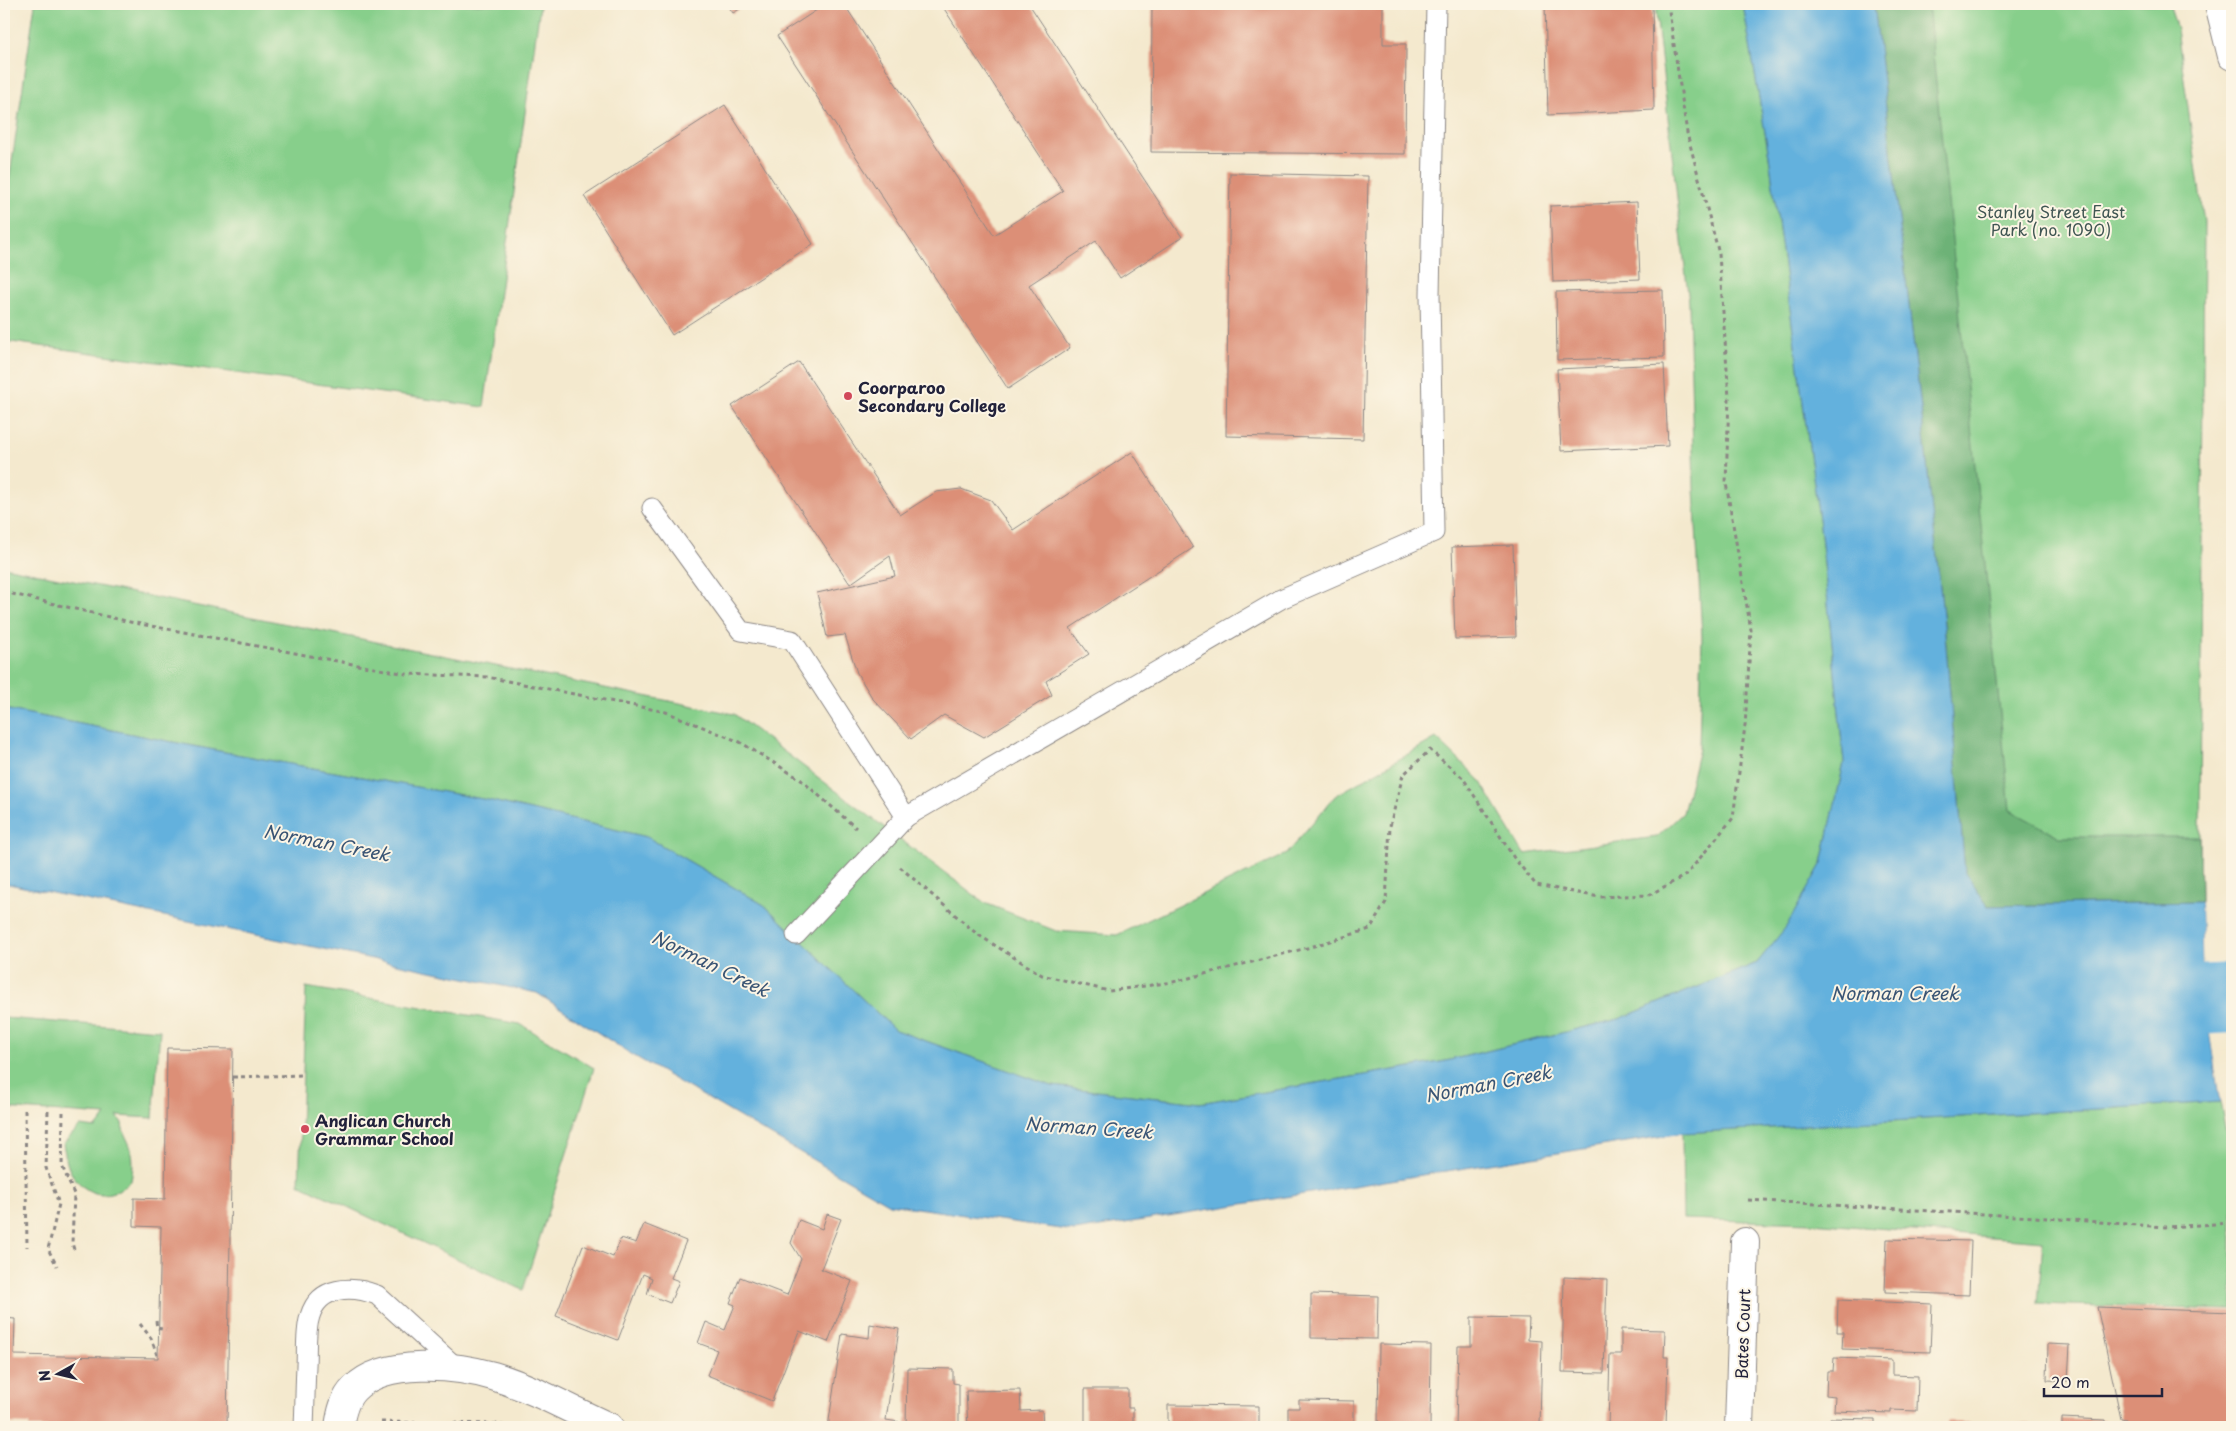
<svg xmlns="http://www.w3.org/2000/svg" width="2236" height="1431" viewBox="0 0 2236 1431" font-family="'Playpen Sans',sans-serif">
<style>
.green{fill:#87cf8b;stroke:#547863}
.forest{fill:#6db277;stroke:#486a59}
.water{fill:#63b1dd;stroke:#426a8c}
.pier{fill:#f4e9ce}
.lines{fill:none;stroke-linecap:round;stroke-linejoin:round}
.river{stroke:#63b1dd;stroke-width:70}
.building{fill:#dc8f77}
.service-casing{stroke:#8b8684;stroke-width:21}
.minor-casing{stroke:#8b8684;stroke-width:30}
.tertiary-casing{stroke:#8b8684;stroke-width:30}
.primary-casing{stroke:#8b8684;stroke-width:30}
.path{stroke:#8b8684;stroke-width:3;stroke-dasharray:4 4;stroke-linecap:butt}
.service{stroke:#fff;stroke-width:19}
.minor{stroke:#fff;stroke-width:28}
.tertiary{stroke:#fff;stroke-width:28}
.primary{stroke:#fff;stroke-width:28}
.poi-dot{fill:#d1495b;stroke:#fcf5e5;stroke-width:2}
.labels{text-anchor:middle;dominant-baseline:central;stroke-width:4;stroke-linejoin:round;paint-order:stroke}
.park-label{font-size:16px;fill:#405653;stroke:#fcf5e5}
.poi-label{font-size:16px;font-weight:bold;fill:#22223b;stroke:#fcf5e5;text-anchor:start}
.street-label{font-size:16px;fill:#22223b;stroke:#fcf5e5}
.water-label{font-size:18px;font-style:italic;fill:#395474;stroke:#fcf5e5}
</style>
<rect width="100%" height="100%" fill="#fcf5e5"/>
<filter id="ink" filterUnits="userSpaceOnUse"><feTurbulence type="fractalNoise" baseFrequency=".02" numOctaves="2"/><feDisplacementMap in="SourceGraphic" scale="10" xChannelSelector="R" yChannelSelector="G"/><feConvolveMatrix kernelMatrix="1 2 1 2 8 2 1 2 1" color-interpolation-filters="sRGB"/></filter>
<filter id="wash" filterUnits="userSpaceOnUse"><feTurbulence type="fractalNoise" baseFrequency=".0096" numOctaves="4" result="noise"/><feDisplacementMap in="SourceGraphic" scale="20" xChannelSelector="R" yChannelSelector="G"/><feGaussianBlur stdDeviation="1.12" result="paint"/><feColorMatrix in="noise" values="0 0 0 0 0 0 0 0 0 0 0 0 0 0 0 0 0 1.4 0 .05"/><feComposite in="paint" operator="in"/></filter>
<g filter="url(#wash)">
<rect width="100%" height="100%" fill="#f4e9ce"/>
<!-- green -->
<g class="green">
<path d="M35,4h485l20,2 -56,401 -480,-66v-125z"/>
<path d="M1655,4h88l26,152 52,378 23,229 -22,100 -36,65 -29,35 -138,56 -173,42 -246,42 -148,-17 -157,-56 -131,-125 -117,-68 -159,-37 -269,-49 -215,-42v-142l730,147 251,189 71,28 61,4 169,-81 49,-58 101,-58 43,41 45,75 133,-17 26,-24 16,-64 3,-112 -8,-149 -5,-185z"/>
<path d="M1874,4h295l8,25 27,193 -4,615 1,65 -213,4 -43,-272 -23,-217z"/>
<path d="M306,987l214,37 74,44 -71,222 -224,-106z"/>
<path d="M4,1018l156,12 -7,88 -36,-2 5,7c1,11 6,16 9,26 3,11 2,21 0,32 -22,20 -45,17 -61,-10 -4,-8 -5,-19 -7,-27l17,-18 16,2 10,-13 -102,-7z"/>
<path d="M2220,1102l12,59v149l-194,-6 5,-63 -232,-18 -128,-4 -1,-86z"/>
</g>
<!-- forest -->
<path class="forest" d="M1874,4h54l82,806 50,27h140l1,65 -213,4 -23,-33 -20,-239 -23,-217z"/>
<!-- water -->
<path class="water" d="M1743,4h131l48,413 23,217 20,239 23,33 213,-4 2,87 17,113 -538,31 -607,98 -186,-27 -258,-150 -94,-61 -533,-110v-174l215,42 269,49 159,37 117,68 131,125 157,56 148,17 246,-42 173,-42 138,-56 29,-36 36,-64 22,-100 -23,-229 -52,-378z"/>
<!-- pier -->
<path class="pier" d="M2201,902h3l1,86 18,114 -2,3 -18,-116z"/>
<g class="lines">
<!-- river -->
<path class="river" d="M2107,1005l125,-7"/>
</g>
<g id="blocks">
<!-- building -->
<g class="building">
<path d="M727,4h21l-15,9z"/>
<path d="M826,4h18l150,231 69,-44 -122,-187h88l153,233 -62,41 -24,-37 -67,44 41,63 -62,41 -231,-353z"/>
<path d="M1152,4h231v40h23l-1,110 -254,-2z"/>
<path d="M1545,4h107l2,106 -106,5z"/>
<path d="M725,105l88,139 -141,91 -88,-139z"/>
<path d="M1230,173l138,3 -5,263 -137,-3z"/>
<path d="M1637,202l3,77 -87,3 -3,-76z"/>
<path d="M1663,290l1,67 -107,3 -1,-68z"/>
<path d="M799,362l101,153 36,-23 25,-3 30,11 22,30 119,-78 61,96 -123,80 19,26 -43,27 6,14 -68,42 -40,-22 -33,24 -38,-40 -16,-26 -12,-38 -18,2 -10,-44 78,-17 -5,-20 -40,28 -118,-178z"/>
<path d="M1664,364l4,82 -107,5 -4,-82z"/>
<path d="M1513,545l3,92 -61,2 -3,-92z"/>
<path d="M167,1048l66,1 -6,378h-198v-3l-25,-1v-105l11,1 -1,36 144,3 3,-131 -27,-1v-28l31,1z"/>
<path d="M827,1214l14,5 -20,50 31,12 -24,61 -29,-11 -27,70 -65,-26 10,-25 -19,-7 8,-21 19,8 10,-25 -5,-2 10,-26 47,18 14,-36 -10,-16 8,-23 23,9z"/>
<path d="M644,1224l42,17 -15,37 8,3 -9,22 -23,-9 5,-16 -9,-4 -25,66 -62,-24 27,-71 30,12 8,-19 15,5z"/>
<path d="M1887,1239l84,2 -2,54 -84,-3z"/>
<path d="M1564,1277l43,2 -3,94 -42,-1z"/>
<path d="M1311,1294l67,2 -1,43 -66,-1z"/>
<path d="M1838,1300l94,4 -2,48 -88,-3 1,-17h-6z"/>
<path d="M2097,1307l135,5v115h-106v-7l-5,-1z"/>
<path d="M1471,1317l58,1 -1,22 14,1 -2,86h-84l2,-81h13z"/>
<path d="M870,1324l29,5 -13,91 13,2 -1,5h-70l14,-93 27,4z"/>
<path d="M1621,1329l44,1 -1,27h4l-2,70h-58l2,-73h11z"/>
<path d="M1379,1344l52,1 -1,82h-52z"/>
<path d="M2048,1344l22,1 -2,36 -21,-1z"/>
<path d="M1834,1358l58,2v15l26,1 -1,35 -26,-1v3l-57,-2 1,-15 -9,-1 1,-24h6z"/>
<path d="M907,1368l46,1v14l6,1v43h-53z"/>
<path d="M1085,1389h43v19h5v19h-48z"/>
<path d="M1020,1390l1,21 21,-1 1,17h-75l-2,-36z"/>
<path d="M1299,1400l55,1v26h-66v-19h11z"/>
<path d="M1168,1405l91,1v21h-91z"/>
<path d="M1830,1418l45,1v8h-46z"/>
<path d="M2062,1418l43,2v7h-43z"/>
<path d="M1947,1422l83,3v2h-83z"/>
</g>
</g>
</g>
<g filter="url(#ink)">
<use href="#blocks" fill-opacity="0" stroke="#8b8684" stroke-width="1"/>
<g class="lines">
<defs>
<g id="service">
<path d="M652,508l89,123 51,9 114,177 375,-218 153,-67 -4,-237 6,-291"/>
<path d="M796,935l110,-118"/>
<path d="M304,1427c1,-20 1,-41 2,-61 1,-16 -1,-35 4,-50 9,-30 41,-31 67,-21l81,74"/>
</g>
<path id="minor" d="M1739,1427l6,-185"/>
<path id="tertiary" d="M339,1427c2,-14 5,-28 15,-38 30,-31 102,-24 139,-13 40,12 78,34 116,51"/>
<path id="primary" d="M2219,4l13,52"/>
</defs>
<!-- service casing -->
<use href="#service" class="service-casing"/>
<!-- minor casing -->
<use href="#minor" class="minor-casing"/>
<!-- tertiary casing -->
<use href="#tertiary" class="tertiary-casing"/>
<!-- primary casing -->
<use href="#primary" class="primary-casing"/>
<!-- path -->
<g class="path">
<path d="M4,592l126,30 276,52 81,3 179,35 74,30 60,37 56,49"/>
<path d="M900,867l77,67 65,41 67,16 64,-9 134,-34 63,-19 16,-27 4,-76 13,-51 27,-25 33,28 51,80 22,27 63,12 50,-2 37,-20 47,-57 12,-92 6,-96 -25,-147 3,-85 -10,-144 -32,-121 -19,-129"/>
<path d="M233,1077l70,-2"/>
<path d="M25,1110l2,137"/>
<path d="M48,1111l-2,57 13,36 -11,45 9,17"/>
<path d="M63,1112l-1,54 12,28 -2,49 3,10"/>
<path d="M1748,1200l286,17 131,10 67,-4"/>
<path d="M156,1321l1,7 9,2"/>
<path d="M140,1324l11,14 7,20"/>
<path d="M381,1422l115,2 16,3"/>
</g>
<!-- service -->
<use href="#service" class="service"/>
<!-- minor -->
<use href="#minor" class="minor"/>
<!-- tertiary -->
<use href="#tertiary" class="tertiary"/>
<!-- primary -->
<use href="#primary" class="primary"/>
</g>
</g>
<!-- markers -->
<g class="poi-dot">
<circle cx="848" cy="396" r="5"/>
<circle cx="305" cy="1129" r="5"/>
</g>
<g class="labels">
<!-- park labels -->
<g class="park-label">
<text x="2051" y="211">Stanley Street East<tspan x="2051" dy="18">Park (no. 1090)</tspan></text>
</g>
<!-- poi labels -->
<g class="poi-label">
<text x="858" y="387">Coorparoo<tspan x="858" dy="18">Secondary College</tspan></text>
<text x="315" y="1120">Anglican Church<tspan x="315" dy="18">Grammar School</tspan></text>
</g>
<!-- street labels -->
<g class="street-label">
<text transform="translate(1742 1334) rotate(-88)">Bates Court</text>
</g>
<!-- water labels -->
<g class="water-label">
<text transform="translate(327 842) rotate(11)">Norman Creek</text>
<text transform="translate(711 963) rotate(26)">Norman Creek</text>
<text x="1895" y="992">Norman Creek</text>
<text transform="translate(1488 1083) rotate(-11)">Norman Creek</text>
<text transform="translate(1089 1127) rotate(4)">Norman Creek</text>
</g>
</g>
<!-- margin -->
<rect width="2236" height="1431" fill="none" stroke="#fcf5e5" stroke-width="20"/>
<!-- north arrow -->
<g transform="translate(58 1374) rotate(262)" stroke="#fcf5e5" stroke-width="4" paint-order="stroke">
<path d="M0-4L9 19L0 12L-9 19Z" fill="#22223b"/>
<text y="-8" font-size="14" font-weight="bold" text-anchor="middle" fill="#22223b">N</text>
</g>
<!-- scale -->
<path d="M2044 1388v8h118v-8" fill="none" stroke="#22223b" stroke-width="2.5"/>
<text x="2051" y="1388" font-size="15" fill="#22223b" stroke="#fcf5e5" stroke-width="4" paint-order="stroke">20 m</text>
</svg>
